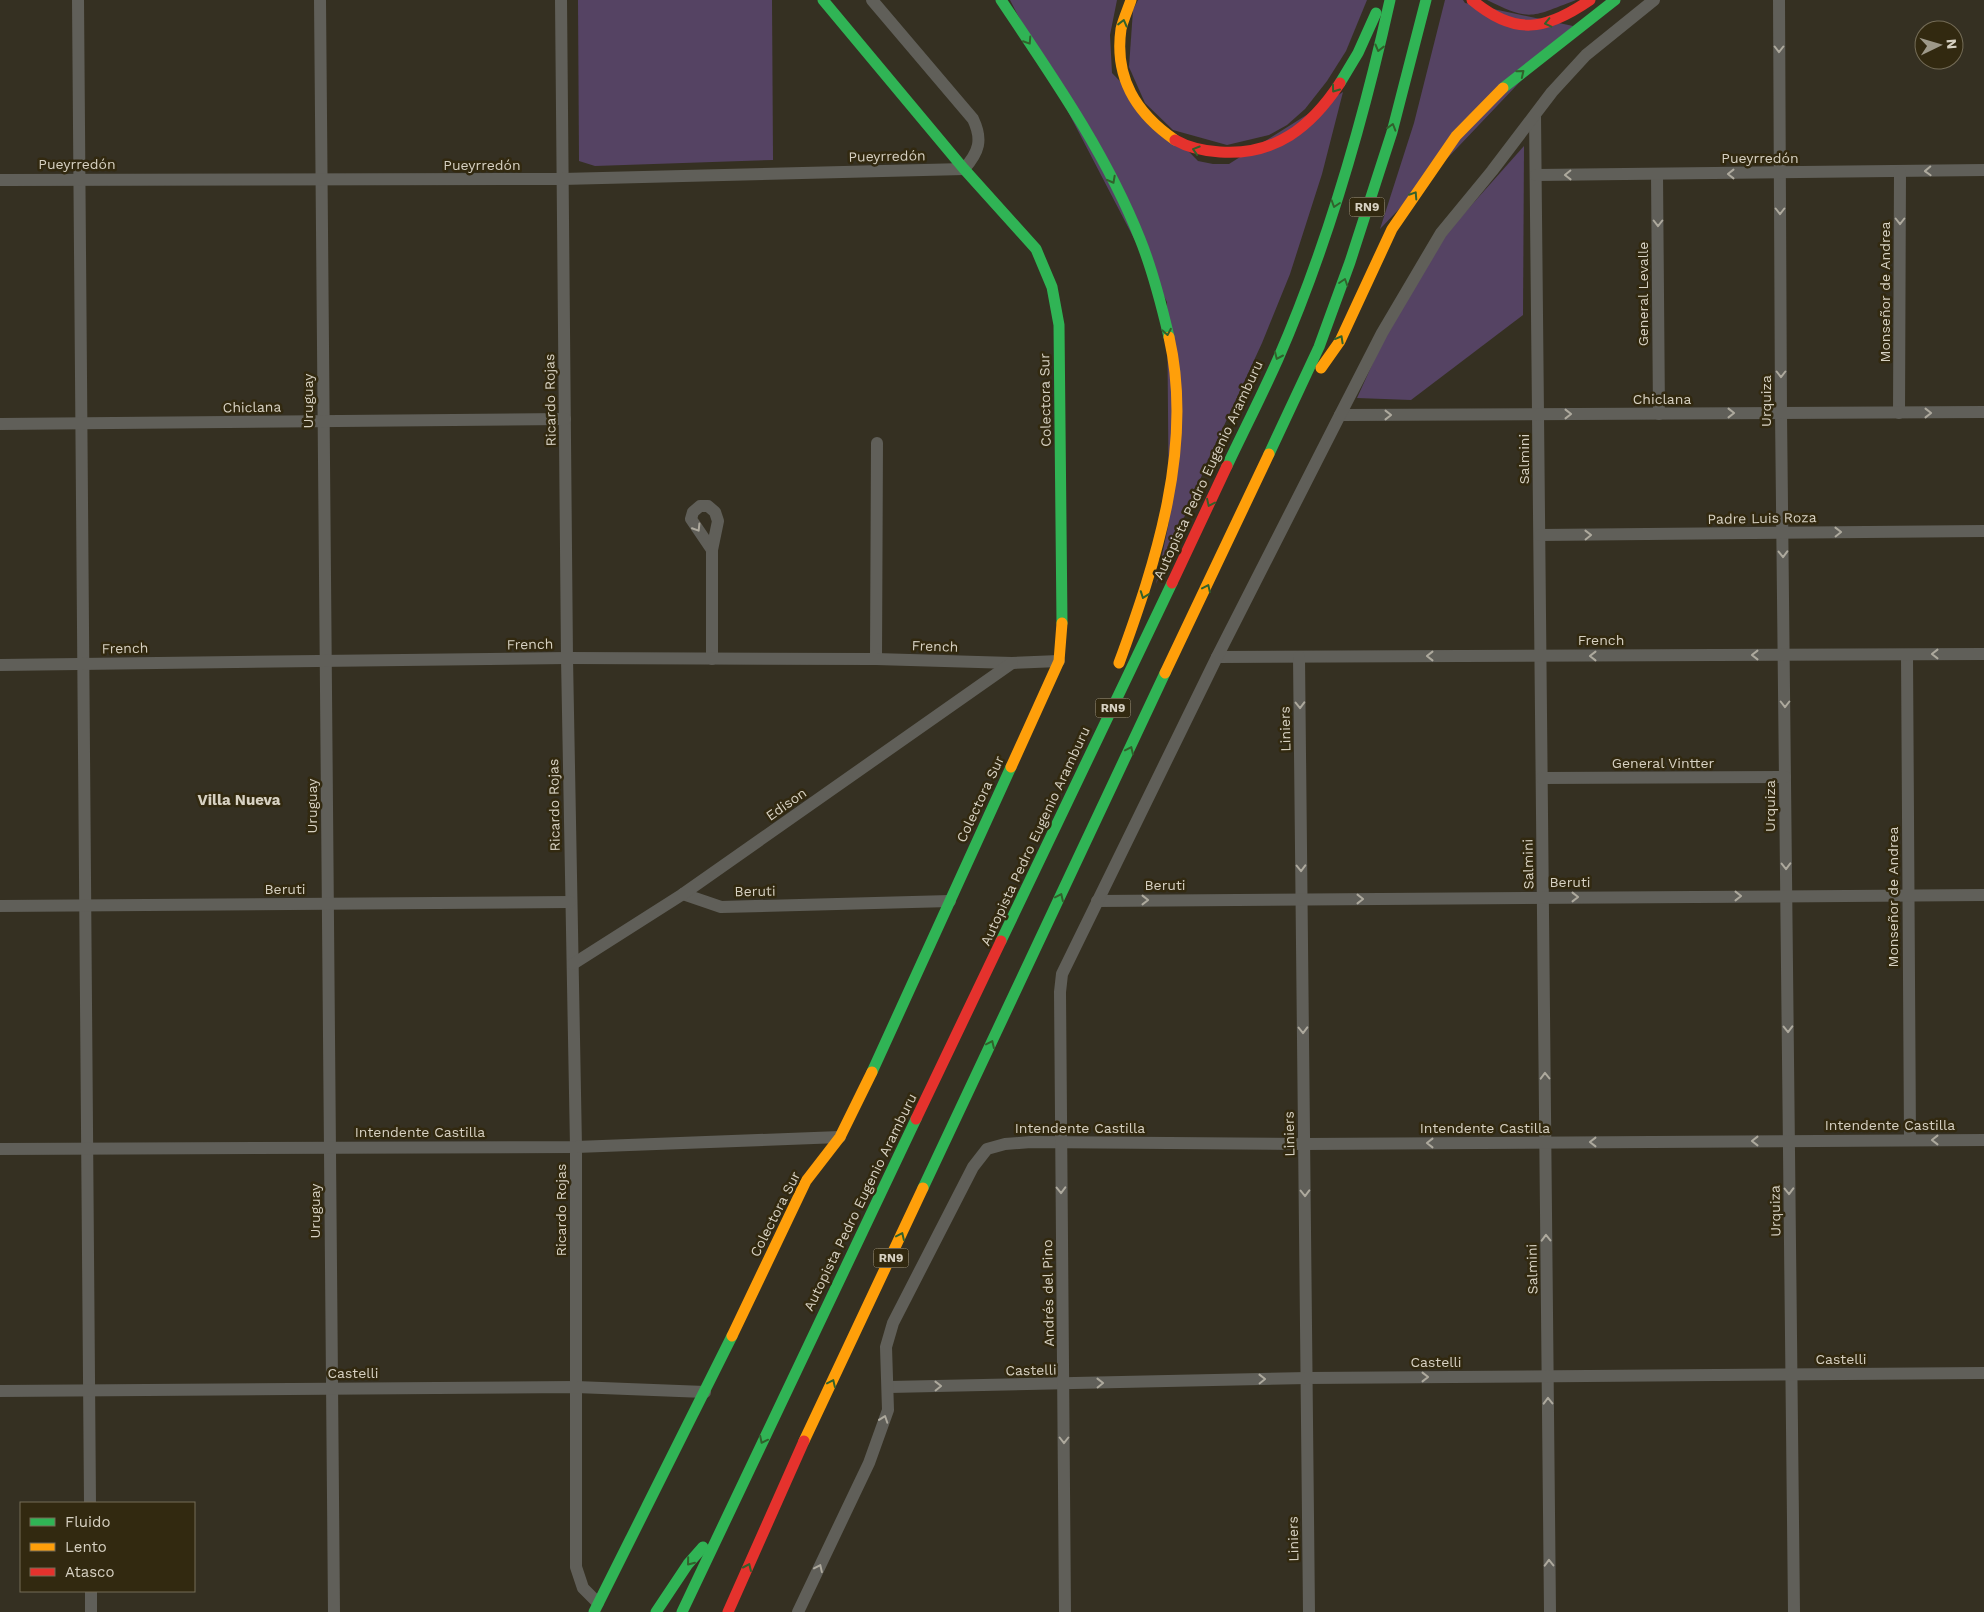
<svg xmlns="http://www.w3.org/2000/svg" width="1984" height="1612" viewBox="0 0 1984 1612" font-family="'Work Sans',sans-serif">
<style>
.green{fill:#554363}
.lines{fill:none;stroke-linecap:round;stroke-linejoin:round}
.street{stroke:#605f59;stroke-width:12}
.fast{stroke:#30b455;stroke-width:11}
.slow{stroke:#ff9f0a;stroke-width:11}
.jam{stroke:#e5322d;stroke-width:11}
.oneway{stroke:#31612c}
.oneway2{stroke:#ada99d}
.labels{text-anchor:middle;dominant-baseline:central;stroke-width:5;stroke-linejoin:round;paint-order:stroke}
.shield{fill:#322910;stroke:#a69f8d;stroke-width:1}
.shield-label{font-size:12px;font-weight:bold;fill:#d7d1c2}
.street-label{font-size:14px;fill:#d7d1c2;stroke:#322910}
.neighbourhood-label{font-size:15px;font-weight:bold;fill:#d7d1c2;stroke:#322910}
</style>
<rect width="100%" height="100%" fill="#353022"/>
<!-- green -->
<g class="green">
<path d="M578,0h194l1,160 -178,6 -16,-5z"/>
<path d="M1010,0h107l-7,35 2,38 86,88 15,3h16l114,-72 -21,82 -32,100 -28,69 -52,113 -54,128 13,-62 -2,-220z"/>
<path d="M1138,0h229l-21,51 -19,30 -22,28 -18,16 -18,10 -42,10 -54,-15 -28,-27 -16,-36 4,-57z"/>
<path d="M1445,0h18l2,3 108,23 -193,203 34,-106z"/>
<path d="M1487,0h89c-45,17 -45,22 -89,0z"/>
<path d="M1524,146l-1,169 -112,85 -54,-2 29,-64 58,-98z"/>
</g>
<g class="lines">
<!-- street -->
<g class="street">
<path d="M78,0l12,1503"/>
<path d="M320,0l14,1612"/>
<path d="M561,0l6,658 9,489v420l7,21 15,15"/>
<path d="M1779,0l2,413 13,1199"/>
<path d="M1535,115l15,1497"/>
<path d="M1657,174l2,240"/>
<path d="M1536,175l448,-5"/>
<path d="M0,180l562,-1 402,-10c15,-17 19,-29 9,-50l-101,-119"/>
<path d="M1899,413l1,-241"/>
<path d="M1340,415l644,-3"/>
<path d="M0,424l565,-5"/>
<path d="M1540,535l444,-4"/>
<path d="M712,550l-21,-31 2,-7 7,-6h8l7,6 3,9 -6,29v109"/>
<path d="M1907,655l3,485"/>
<path d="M1217,657l767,-3"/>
<path d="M1299,657l10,955"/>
<path d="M876,659l1,-216"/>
<path d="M0,665l567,-7 309,1 136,4 47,-2"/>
<path d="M1542,778l243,-1"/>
<path d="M683,894l38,13 229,-6"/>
<path d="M1097,901l887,-6"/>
<path d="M0,906l570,-4"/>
<path d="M573,964l110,-70 329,-231"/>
<path d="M0,1149l576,-2 264,-10"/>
<path d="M889,1387l418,-9 677,-5"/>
<path d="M0,1391l576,-4 129,5"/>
<path d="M91,1591v21"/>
<path d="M798,1612l71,-149 19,-53 -2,-63 7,-24 80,-156 14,-18 18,-5 26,-2 273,2 680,-4"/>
<path d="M1065,1612l-5,-620 2,-18 155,-317 123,-242 42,-82 59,-100 51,-62 60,-79 34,-37 68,-55"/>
</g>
<!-- fast -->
<g class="fast">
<path d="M823,0l141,169 72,80 16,38 7,38 3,298"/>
<path d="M1001,0c51,76 105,153 139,239 13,32 21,64 29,98"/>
<path d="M1340,83l18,-30 18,-40"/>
<path d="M1503,88l112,-88"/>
<path d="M1269,454l50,-107 31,-85 42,-130 34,-132"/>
<path d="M1227,466c17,-36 35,-71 51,-107 50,-115 85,-237 112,-359"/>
<path d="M1001,941l171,-358"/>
<path d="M872,1072l139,-305"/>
<path d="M923,1188l242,-515"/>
<path d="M594,1612l138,-276"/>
<path d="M656,1612l32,-48 15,-17"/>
<path d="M682,1612l234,-493"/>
</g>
<!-- slow -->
<g class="slow">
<path d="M1131,0c-3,9 -8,20 -10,29 -7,49 15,84 54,111"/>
<path d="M1321,368l19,-27 52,-112 64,-93 47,-48"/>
<path d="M1119,663c37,-101 75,-217 50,-326"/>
<path d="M1165,673l104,-219"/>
<path d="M1011,767l48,-106 3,-38"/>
<path d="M732,1336l74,-155 34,-44 32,-65"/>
<path d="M804,1441l119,-253"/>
</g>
<!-- jam -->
<g class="jam">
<path d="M1472,0c43,36 73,31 118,0"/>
<path d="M1175,140c14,8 29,11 45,12 55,4 91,-25 120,-69"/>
<path d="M1172,583l55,-117"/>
<path d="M916,1119l85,-178"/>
<path d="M728,1612l76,-171"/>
</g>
</g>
<!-- one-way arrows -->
<defs><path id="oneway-chevron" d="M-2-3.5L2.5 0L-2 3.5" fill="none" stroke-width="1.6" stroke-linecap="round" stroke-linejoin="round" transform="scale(1.25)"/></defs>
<g class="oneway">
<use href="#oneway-chevron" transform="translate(1123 23) rotate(-76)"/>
<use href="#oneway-chevron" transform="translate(1548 23) rotate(167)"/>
<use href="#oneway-chevron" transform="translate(1028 41) rotate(57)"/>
<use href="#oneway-chevron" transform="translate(1379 48) rotate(104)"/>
<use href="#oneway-chevron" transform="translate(1521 73) rotate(-39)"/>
<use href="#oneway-chevron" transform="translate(1335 89) rotate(126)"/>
<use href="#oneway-chevron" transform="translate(1392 127) rotate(-73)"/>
<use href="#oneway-chevron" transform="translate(1196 150) rotate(-163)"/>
<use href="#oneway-chevron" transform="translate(1112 180) rotate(62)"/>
<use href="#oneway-chevron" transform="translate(1414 195) rotate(-57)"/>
<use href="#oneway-chevron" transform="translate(1335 204) rotate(108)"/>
<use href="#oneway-chevron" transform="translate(1344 282) rotate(-72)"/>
<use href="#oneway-chevron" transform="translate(1167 332) rotate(80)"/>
<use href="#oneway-chevron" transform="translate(1340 339) rotate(-61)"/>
<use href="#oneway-chevron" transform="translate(1278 356) rotate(114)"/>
<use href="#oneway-chevron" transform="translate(1210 503) rotate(115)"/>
<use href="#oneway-chevron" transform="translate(1207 588) rotate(-65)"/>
<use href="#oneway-chevron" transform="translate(1144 595) rotate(110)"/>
<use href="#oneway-chevron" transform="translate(1130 750) rotate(-65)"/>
<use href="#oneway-chevron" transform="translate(1060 897) rotate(-65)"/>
<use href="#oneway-chevron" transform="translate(991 1044) rotate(-65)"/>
<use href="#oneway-chevron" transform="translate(901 1236) rotate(-65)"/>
<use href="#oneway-chevron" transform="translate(832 1383) rotate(-65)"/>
<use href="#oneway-chevron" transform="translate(763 1440) rotate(116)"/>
<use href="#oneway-chevron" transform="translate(690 1562) rotate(129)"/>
<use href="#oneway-chevron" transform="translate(748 1567) rotate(-66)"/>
</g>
<g class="oneway2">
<use href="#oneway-chevron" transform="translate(1779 49) rotate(90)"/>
<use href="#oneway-chevron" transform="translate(1928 171) rotate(178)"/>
<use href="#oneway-chevron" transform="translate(1731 174) rotate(180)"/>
<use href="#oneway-chevron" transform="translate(1568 175) rotate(179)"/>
<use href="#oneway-chevron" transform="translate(1780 211) rotate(90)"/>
<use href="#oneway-chevron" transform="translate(1900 221) rotate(90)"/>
<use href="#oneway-chevron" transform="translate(1658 223) rotate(90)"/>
<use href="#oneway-chevron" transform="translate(1781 374) rotate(90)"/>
<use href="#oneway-chevron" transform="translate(1731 413)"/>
<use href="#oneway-chevron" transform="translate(1928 413)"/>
<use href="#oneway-chevron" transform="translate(1568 414)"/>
<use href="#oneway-chevron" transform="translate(1388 415)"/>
<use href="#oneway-chevron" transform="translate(697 528) rotate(58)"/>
<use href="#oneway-chevron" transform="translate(1838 532) rotate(-1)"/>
<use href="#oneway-chevron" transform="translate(1588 535) rotate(-1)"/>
<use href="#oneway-chevron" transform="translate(1783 554) rotate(89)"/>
<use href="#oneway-chevron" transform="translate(1935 654) rotate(180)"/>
<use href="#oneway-chevron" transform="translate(1755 655) rotate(180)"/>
<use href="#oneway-chevron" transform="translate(1430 656) rotate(180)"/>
<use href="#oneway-chevron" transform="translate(1593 656) rotate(180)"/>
<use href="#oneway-chevron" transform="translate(1785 704) rotate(90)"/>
<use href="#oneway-chevron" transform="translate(1300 705) rotate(89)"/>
<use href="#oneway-chevron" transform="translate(1786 866) rotate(89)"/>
<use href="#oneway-chevron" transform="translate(1301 868) rotate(89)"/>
<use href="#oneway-chevron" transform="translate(1738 896)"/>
<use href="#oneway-chevron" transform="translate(1575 897)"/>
<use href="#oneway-chevron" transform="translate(1360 899)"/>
<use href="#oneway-chevron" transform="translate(1145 900)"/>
<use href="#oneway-chevron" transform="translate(1788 1029) rotate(89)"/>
<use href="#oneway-chevron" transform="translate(1303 1030) rotate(89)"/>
<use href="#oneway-chevron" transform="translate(1545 1076) rotate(-91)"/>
<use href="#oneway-chevron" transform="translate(1935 1140) rotate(180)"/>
<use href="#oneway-chevron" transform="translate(1755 1141) rotate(180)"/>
<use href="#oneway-chevron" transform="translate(1593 1142) rotate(180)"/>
<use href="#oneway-chevron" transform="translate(1430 1143) rotate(180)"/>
<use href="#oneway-chevron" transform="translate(1061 1190) rotate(89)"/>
<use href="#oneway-chevron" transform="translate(1789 1191) rotate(89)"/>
<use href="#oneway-chevron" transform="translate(1305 1193) rotate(89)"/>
<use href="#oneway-chevron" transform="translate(1546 1238) rotate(-91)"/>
<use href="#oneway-chevron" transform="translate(1425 1377)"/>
<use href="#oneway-chevron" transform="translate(1262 1379) rotate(-1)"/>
<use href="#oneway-chevron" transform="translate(1100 1383) rotate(-1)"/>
<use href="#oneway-chevron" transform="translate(938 1386) rotate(-1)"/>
<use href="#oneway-chevron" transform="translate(1548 1401) rotate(-91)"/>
<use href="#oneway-chevron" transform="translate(884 1419) rotate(-71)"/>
<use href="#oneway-chevron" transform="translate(1064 1440) rotate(90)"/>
<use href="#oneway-chevron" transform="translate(1549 1563) rotate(-91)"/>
<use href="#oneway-chevron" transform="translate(819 1568) rotate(-65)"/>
</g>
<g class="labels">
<!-- shield labels -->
<g class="shield">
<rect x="1349.5" y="197.5" width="35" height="19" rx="4"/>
<rect x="1095.5" y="698.5" width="35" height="19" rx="4"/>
<rect x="873.5" y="1248.5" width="35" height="19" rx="4"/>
</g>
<g class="shield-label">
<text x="1367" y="207">RN9</text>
<text x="1113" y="708">RN9</text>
<text x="891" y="1258">RN9</text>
</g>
<!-- street labels -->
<g class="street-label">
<text transform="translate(887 156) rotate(-1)">Pueyrredón</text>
<text x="1760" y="158">Pueyrredón</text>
<text x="77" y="164">Pueyrredón</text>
<text x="482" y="165">Pueyrredón</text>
<text transform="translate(1885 292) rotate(-90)">Monseñor de Andrea</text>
<text transform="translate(1643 294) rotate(-90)">General Levalle</text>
<text x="1662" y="399">Chiclana</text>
<text transform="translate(550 400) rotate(-91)">Ricardo Rojas</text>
<text transform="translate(1045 400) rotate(-91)">Colectora Sur</text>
<text transform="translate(308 401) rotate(-90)">Uruguay</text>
<text transform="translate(1766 401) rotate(-90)">Urquiza</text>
<text transform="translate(252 407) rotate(-1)">Chiclana</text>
<text transform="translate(1524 459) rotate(-90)">Salmini</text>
<text transform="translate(1208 470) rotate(-65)">Autopista Pedro Eugenio Aramburu</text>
<text transform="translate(1762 518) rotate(-1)">Padre Luis Roza</text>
<text x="1601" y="640">French</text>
<text transform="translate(530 644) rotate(-1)">French</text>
<text transform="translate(935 646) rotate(2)">French</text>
<text transform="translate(125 648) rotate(-1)">French</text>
<text transform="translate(1285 729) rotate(-91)">Liniers</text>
<text x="1663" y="763">General Vintter</text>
<text transform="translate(980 799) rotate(-65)">Colectora Sur</text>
<text transform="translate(786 804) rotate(-35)">Edison</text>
<text transform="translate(554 805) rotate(-91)">Ricardo Rojas</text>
<text transform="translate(312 806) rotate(-90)">Uruguay</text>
<text transform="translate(1770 806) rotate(-90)">Urquiza</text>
<text transform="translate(1035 836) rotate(-65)">Autopista Pedro Eugenio Aramburu</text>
<text transform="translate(1528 864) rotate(-91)">Salmini</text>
<text x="1570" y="882">Beruti</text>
<text x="1165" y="885">Beruti</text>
<text x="285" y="889">Beruti</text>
<text transform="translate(755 891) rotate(-1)">Beruti</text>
<text transform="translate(1893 897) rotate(-90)">Monseñor de Andrea</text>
<text x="1890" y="1125">Intendente Castilla</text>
<text x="1080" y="1128">Intendente Castilla</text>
<text x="1485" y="1128">Intendente Castilla</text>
<text x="420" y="1132">Intendente Castilla</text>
<text transform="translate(1289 1134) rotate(-91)">Liniers</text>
<text transform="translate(860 1202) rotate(-64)">Autopista Pedro Eugenio Aramburu</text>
<text transform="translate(561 1210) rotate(-90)">Ricardo Rojas</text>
<text transform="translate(315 1211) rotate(-90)">Uruguay</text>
<text transform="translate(1775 1211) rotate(-91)">Urquiza</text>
<text transform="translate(775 1214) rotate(-63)">Colectora Sur</text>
<text transform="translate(1532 1269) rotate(-91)">Salmini</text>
<text transform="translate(1048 1293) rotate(-91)">Andrés del Pino</text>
<text x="1841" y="1359">Castelli</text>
<text x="1436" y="1362">Castelli</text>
<text transform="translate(1031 1370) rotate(-1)">Castelli</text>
<text x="353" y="1373">Castelli</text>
<text transform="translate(1293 1539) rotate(-91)">Liniers</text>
</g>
<!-- neighbourhood labels -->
<g class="neighbourhood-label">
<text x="239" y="800">Villa Nueva</text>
</g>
</g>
<!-- legend -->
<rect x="20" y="1502" width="175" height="90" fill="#322910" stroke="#746c57"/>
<rect x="30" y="1518" width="25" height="8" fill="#30b455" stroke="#746c57"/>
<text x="65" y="1527" font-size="15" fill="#d7d1c2">Fluido</text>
<rect x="30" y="1543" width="25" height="8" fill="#ff9f0a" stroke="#746c57"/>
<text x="65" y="1552" font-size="15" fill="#d7d1c2">Lento</text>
<rect x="30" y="1568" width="25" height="8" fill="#e5322d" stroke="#746c57"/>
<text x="65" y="1577" font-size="15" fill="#d7d1c2">Atasco</text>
<!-- north arrow -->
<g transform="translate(1939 45) rotate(85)"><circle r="24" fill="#322910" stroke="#746c57"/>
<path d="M0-4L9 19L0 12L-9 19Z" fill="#9e998a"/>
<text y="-8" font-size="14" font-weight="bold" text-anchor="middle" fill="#d7d1c2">N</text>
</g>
</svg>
